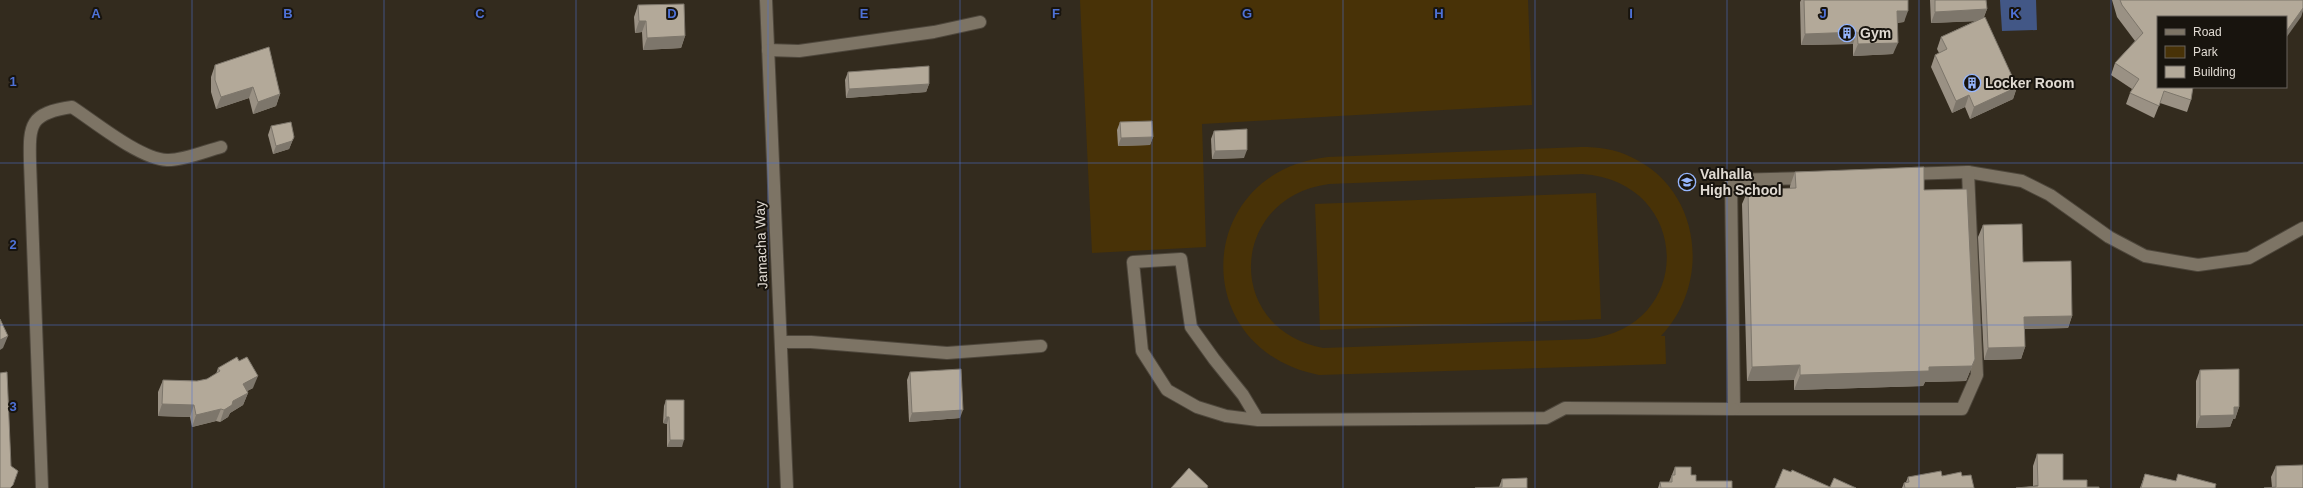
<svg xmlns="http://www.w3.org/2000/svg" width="2303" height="488" viewBox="0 0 2303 488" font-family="Helvetica,sans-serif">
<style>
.green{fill:#483207;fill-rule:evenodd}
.water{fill:#425786}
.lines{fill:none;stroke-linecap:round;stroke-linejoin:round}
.minor-casing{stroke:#4e473c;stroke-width:14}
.minor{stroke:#7d7465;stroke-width:12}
.wall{fill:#9a9184}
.shaded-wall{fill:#7d766b}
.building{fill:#b3a999;stroke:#7d766b}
.grid{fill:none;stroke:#4e71d6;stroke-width:1;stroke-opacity:0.55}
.labels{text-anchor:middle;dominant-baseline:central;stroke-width:4;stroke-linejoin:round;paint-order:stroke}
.poi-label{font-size:14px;font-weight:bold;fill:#e0dad2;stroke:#18140e;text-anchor:start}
.street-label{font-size:14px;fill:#e0dad2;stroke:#18140e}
.grid-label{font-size:13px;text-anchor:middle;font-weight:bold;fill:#4e71d6;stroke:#18140e;stroke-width:4;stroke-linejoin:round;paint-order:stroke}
</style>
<rect width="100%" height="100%" fill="#332b1e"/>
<!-- green -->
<g class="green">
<path d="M1080,0h448l4,105 -330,19 4,123 -114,6z"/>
<path d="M1581,147c17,0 34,2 50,10 70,32 81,125 30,179h4l1,28 -347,11c-133,-26 -125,-204 9,-218zM1582,174c110,7 114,153 6,165l-265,9c-100,-19 -94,-151 6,-164z"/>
<path d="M1596,193l5,126 -281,11 -5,-126z"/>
</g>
<!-- water -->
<path class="water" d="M2000,0h36l1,30 -35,1z"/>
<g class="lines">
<defs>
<g id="minor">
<path d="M766,0l21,488"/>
<path d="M768,50l31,1 135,-19 46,-10"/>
<path d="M1908,174l60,-2 54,9 28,14 59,42 36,19 53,9 51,-7 54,-30"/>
<path d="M1809,178l-78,2 3,229h228l15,-34 -9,-203"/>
<path d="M781,342h30l136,11 94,-7"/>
<path d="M1258,420l-15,-25 -29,-36 -23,-32 -10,-68 -48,3 9,89 25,39 30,17 29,9 32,4 288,-2 19,-10 169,1"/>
<path d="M42,488l-12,-326c-1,-38 0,-49 42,-55 23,15 68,52 95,53 14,1 39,-9 54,-13"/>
</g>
</defs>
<!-- minor casing -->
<use href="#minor" class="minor-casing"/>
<!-- minor -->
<use href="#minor" class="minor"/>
</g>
<!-- wall -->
<g class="wall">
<path d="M1801,0h107l-4,22 -7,1 -4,31 -40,2v-12l-52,1 -1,-43z"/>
<path d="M1930,0h56l1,9 -3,8 33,70 -4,12 -43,20 -5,-12 -13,6 -21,-46 4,-12 4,-2 -2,-4 4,-12 34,-16 -44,2z"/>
<path d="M2112,0h191l-2,17h-143l33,83 -4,12 -27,-9 -6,15 -28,-14 4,-11 2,-4 -21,-14 4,-12 20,-22 -18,-24z"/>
<path d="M638,5l47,31 -4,12 -38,2 -1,-18 -7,1 -1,-16z"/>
<path d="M215,65l65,29 -4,12 -23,8 -4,-16 -33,11 -5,-17v-15z"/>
<path d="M848,72l81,12 -3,8 -80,6 -1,-18z"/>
<path d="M1120,122l33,15 -3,8 -32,1 -1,-16z"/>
<path d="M271,126l23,11 -5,12 -16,5 -5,-19z"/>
<path d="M1214,131l30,27 -32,1 -1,-20z"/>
<path d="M1795,172l129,18 51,169 -9,22 -41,1 -2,4 -129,4v-10l-47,1 -5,-177 6,-14 42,-2v-2z"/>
<path d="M1983,225l40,37 49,54 -4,12 -43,1v18l-4,12 -37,1 -6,-123z"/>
<path d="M218,368l35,20 -6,3 1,2 -5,12 -13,8 -2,4 -8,5 -4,-1 -24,6 -2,-10 -32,-1v-24l5,-12 34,1 10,-2 9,-5z"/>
<path d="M2200,370l39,37 -4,12h-2l-3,8 -34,1v-47z"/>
<path d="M910,372l50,46 -51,4 -2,-42z"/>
<path d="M666,400l16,47h-15v-23l-4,-1 1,-17z"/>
<path d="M2037,454l26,26h24l-54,6v-20z"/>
<path d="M2276,466l27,22 -31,-1 -1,-10z"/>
<path d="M1675,467l16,8 5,6 36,7h-74l2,-6h9z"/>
<path d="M2145,474l31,7 2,-7 37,14h-75z"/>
<path d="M1942,476h20l12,12h-72l2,-5 2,-1 2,-5z"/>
<path d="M1502,479l25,9 -28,-1z"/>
</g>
<!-- shaded-wall -->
<g class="shaded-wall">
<path d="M2303,8v3l-2,6 -15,21v-6z"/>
<path d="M1987,9l-5,12 -51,2 4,-11z"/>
<path d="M1897,11h11l-4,11 -12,1z"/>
<path d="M639,21h7l-4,11 -7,1z"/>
<path d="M1857,32l-4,12 -52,1 4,-11z"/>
<path d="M685,36l-4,12 -38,2 4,-12z"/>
<path d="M1898,43l-5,11 -40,2 5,-12z"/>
<path d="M929,84l-3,8 -80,6 3,-9z"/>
<path d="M253,87l-4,11 -33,11 5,-12z"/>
<path d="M2017,87l-4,12 -43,20 4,-12z"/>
<path d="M280,94l-4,12 -23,8 5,-12z"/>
<path d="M1969,95l-4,12 -13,6 4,-12z"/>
<path d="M294,137l-5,12 -16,5 3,-8z"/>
<path d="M1153,137l-3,8 -32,1 3,-8z"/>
<path d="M1247,150l-3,8 -32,1 3,-8z"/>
<path d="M2072,316l-4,12 -48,1 4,-12z"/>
<path d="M8,336l-5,12 -3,2v-10z"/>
<path d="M2025,347l-4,12 -37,1 4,-12z"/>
<path d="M1975,359l-9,22 -41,1 -2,4 -129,4 6,-15 129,-8z"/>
<path d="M1800,365l-6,15 -47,1 5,-14z"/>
<path d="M258,376l-5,12 -15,8 5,-12z"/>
<path d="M248,393l-5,12 -13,8 -2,4 -8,5 4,-12 9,-9z"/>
<path d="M162,404l32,1 -4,12 -32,-1z"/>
<path d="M2234,407h5l-4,12h-2l-3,8 -34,1 4,-12z"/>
<path d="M221,409l-5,12 -24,6 4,-12z"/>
<path d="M963,410l-3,8 -51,4 3,-9z"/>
<path d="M666,417h3l-2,7 -4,-1z"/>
<path d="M670,440h14l-2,7h-15z"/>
</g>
<!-- building -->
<g class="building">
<path d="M1804,0h104v11h-11l1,32 -40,1 -1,-12 -52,2z"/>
<path d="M1935,0h51l1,9 -52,3z"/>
<path d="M2120,0h183v8l-17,24v-15h-128v70h35l-2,13 -27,-9 -5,15 -29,-13 9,-14 -24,-16 28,-30 -21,-28z"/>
<path d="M684,4l1,32 -38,2 -1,-17h-7l-1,-16z"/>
<path d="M1985,17l32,70 -43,20 -5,-12 -13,6 -21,-46 12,-6 -6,-12z"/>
<path d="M269,47l11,47 -22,8 -5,-15 -32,10 -6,-17v-15z"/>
<path d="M929,66v18l-80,5 -1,-17z"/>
<path d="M1152,121l1,16 -32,1 -1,-16z"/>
<path d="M291,122l3,15 -2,4 -16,5 -5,-20z"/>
<path d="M1247,129v21l-32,1 -1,-20z"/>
<path d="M1924,167v23l43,-1 8,170 -3,7 -43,1v4l-129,4v-10l-48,2 -4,-177 48,-2 -1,-16z"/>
<path d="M2022,224l1,38 48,-1 1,55 -48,1 1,30 -37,1 -5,-123z"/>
<path d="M0,319l8,17 -8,4z"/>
<path d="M237,357l2,4 8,-4 11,19 -15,8 5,9 -15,8 -1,4 -8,5 -3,-1 -25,6 -2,-10 -32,-1 1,-24 34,1 10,-2 13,-8 -2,-3z"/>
<path d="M961,369l2,41 -51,3 -2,-41z"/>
<path d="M2239,369v38h-5v8l-34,1v-46z"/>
<path d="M7,372l4,94 7,5 -5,14 -3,3h-10v-115z"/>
<path d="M666,400h18v40h-14l-1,-23h-3z"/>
<path d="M2037,454h26v26h24v7h12v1h-83l22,-2z"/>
<path d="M2303,465v23h-39l12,-1v-21z"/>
<path d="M1675,467h16v8h5v6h36v7h-71l-1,-6h12v-7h3z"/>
<path d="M1189,468l19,18 -1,2h-36z"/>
<path d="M1783,469l8,3 1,-2 38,17 4,-9 22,10h-81z"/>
<path d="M1941,471l1,5 19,-4 1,4 9,-1 3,13h-69l-1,-5 5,-1 -1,-5z"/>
<path d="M2145,474l31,7 2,-7 38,10 -1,4h-74z"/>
<path d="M1527,478v10h-52l27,-1v-8z"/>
</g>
<!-- grid -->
<path class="grid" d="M192,0v488M384,0v488M576,0v488M768,0v488M960,0v488M1152,0v488M1343,0v488M1535,0v488M1727,0v488M1919,0v488M2111,0v488M0,163h2303M0,325h2303"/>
<!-- icons -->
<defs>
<symbol id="building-ring" viewBox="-11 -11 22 22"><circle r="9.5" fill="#18140e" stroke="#96b6fd" stroke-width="1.5"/><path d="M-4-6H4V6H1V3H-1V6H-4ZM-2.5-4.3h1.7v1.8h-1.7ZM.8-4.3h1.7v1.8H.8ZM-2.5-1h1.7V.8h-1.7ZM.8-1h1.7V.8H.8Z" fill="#96b6fd"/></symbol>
<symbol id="school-ring" viewBox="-11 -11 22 22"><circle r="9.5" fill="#18140e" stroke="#96b6fd" stroke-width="1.5"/><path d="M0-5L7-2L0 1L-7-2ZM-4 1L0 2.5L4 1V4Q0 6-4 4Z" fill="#96b6fd"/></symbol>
</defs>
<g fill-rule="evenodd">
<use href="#building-ring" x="1837" y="23" width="20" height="20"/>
<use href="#building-ring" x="1962" y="73" width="20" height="20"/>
<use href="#school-ring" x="1677" y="172" width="20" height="20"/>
</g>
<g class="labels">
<!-- poi labels -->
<g class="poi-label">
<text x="1860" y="33">Gym</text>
<text x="1985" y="83">Locker Room</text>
<text x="1700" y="174">Valhalla<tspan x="1700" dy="16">High School</tspan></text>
</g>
<!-- street labels -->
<g class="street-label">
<text transform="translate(761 245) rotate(-92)">Jamacha Way</text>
</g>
</g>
<g class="grid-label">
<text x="96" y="18">A</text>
<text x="288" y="18">B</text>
<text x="480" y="18">C</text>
<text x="672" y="18">D</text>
<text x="864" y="18">E</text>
<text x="1056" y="18">F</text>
<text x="1247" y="18">G</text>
<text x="1439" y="18">H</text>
<text x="1631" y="18">I</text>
<text x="1823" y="18">J</text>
<text x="2015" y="18">K</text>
<text x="13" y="86">1</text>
<text x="13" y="249">2</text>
<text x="13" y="411">3</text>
</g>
<!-- legend -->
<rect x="2157" y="16" width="130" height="72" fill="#18140e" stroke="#68635c"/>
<rect x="2165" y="29" width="20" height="6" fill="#7d7465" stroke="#68635c"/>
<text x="2193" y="36" font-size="12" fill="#e0dad2">Road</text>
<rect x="2165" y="46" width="20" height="12" fill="#483207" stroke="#68635c"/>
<text x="2193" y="56" font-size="12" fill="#e0dad2">Park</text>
<rect x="2165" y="66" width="20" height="12" fill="#b3a999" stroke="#68635c"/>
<text x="2193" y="76" font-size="12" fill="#e0dad2">Building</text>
</svg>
